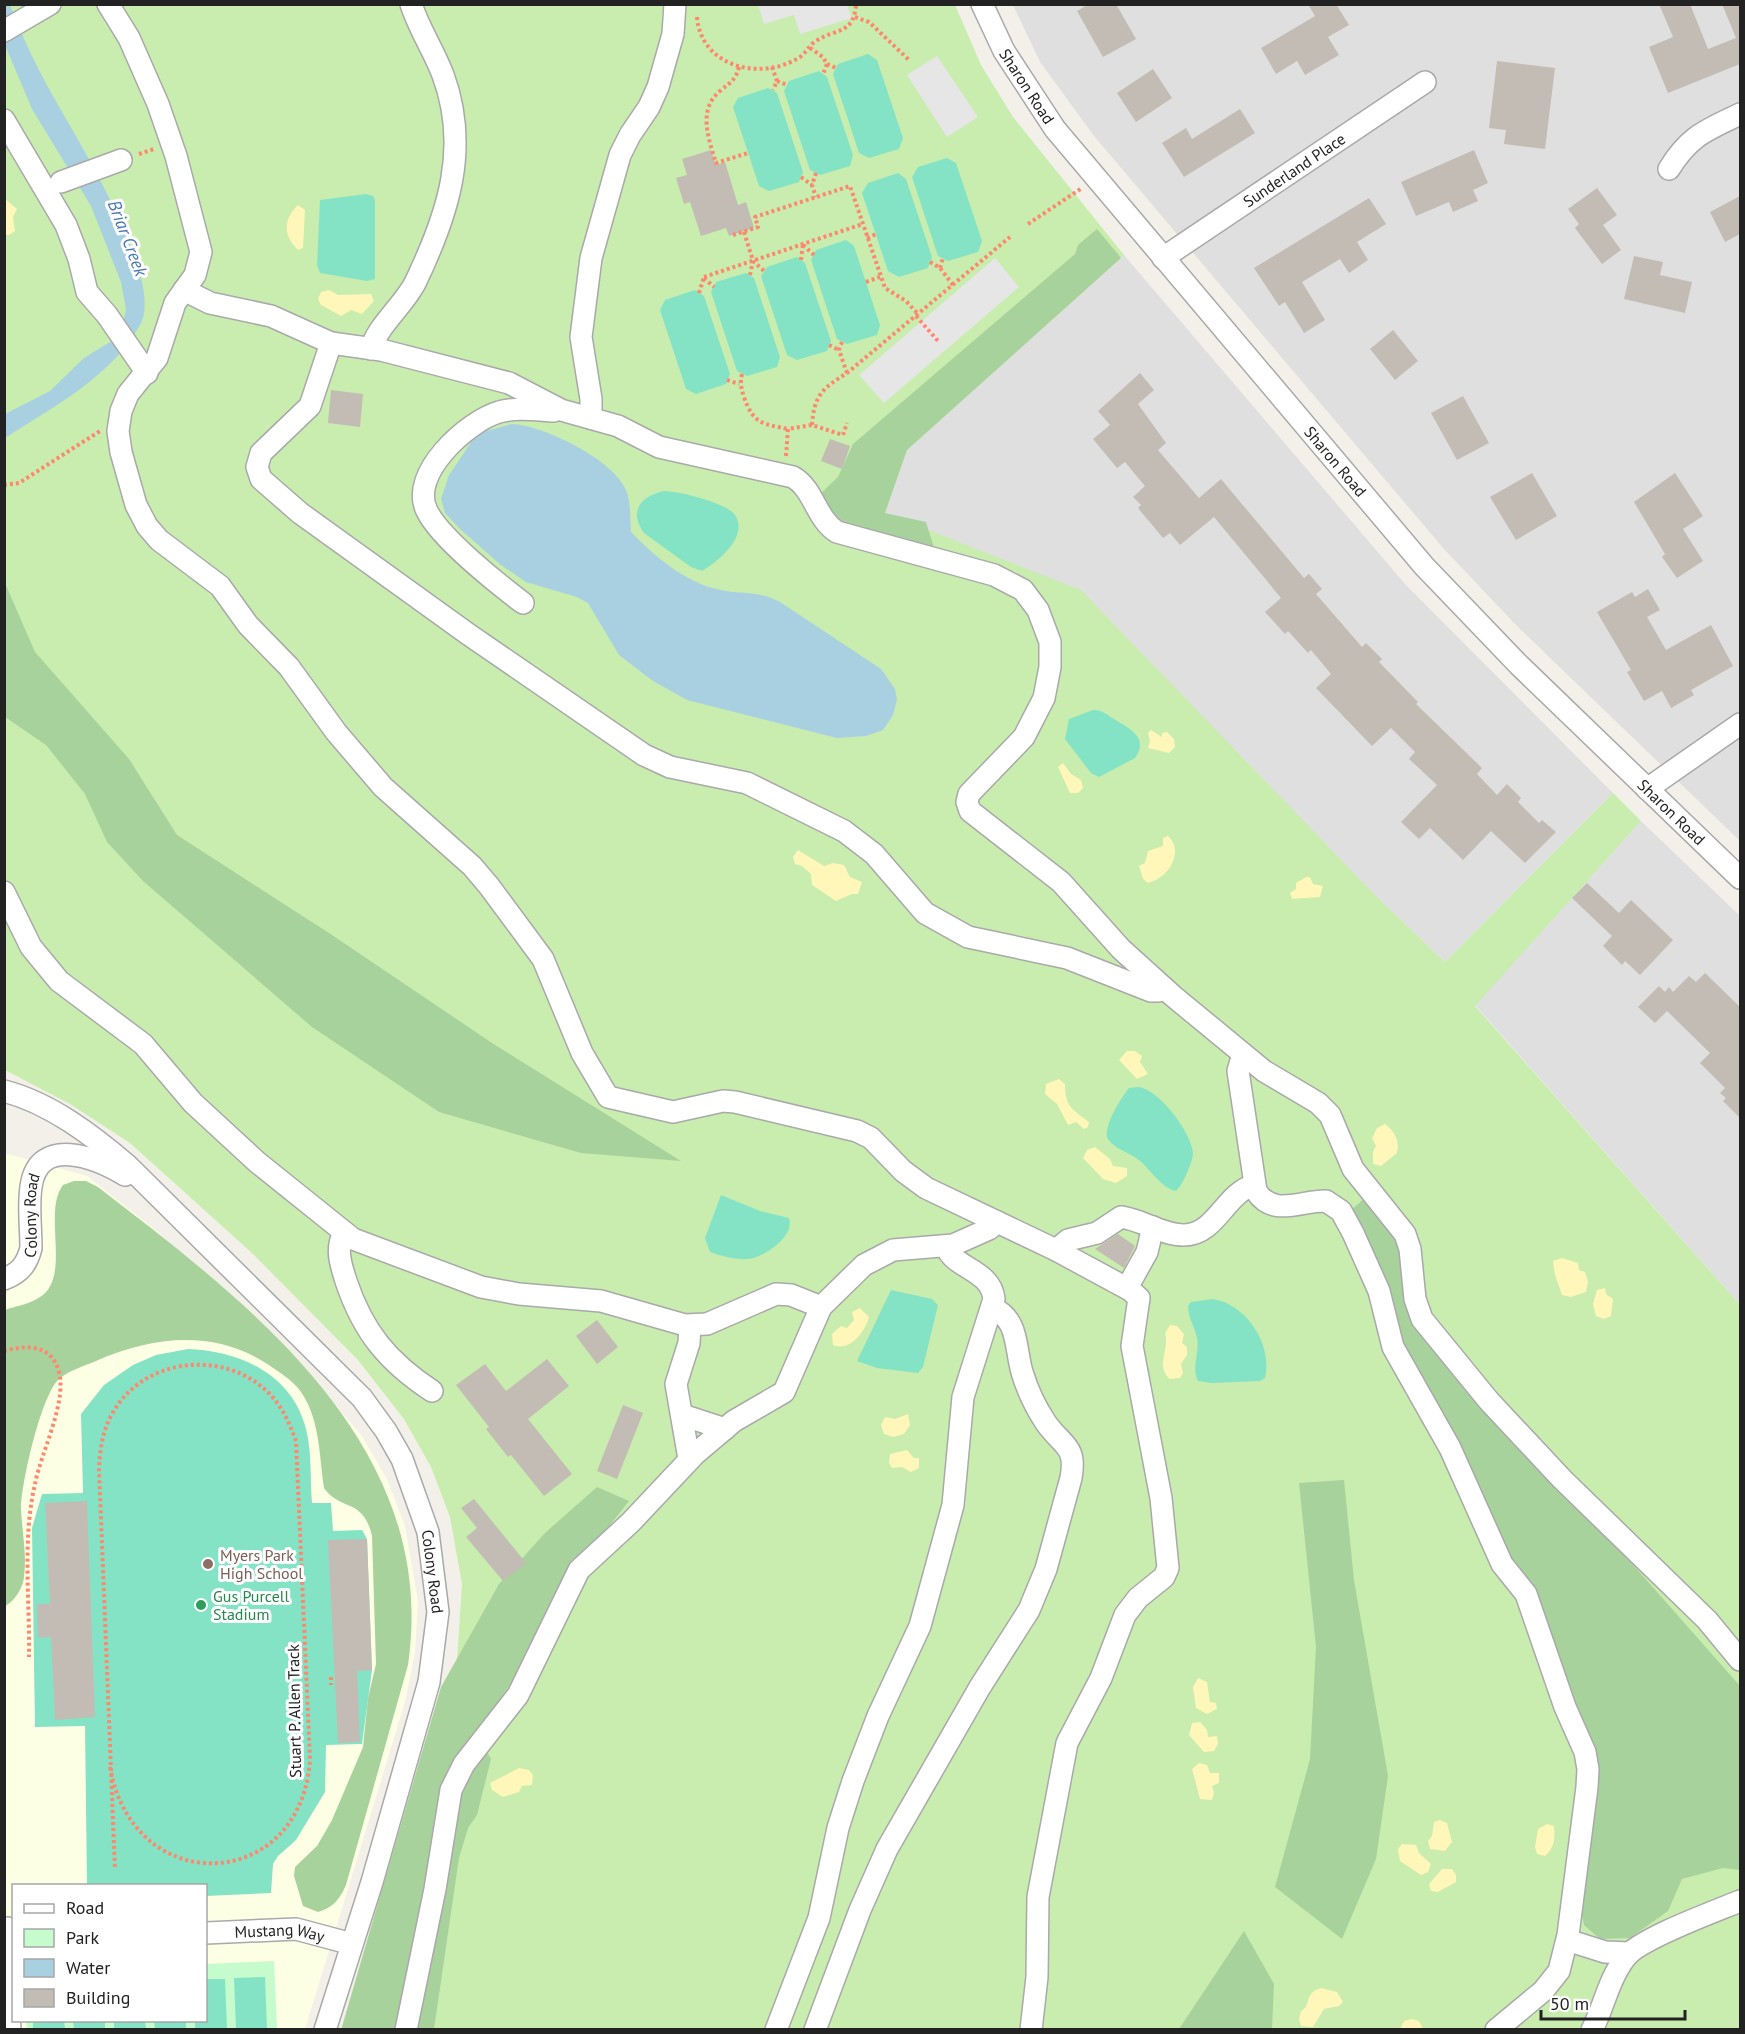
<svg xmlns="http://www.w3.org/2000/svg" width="1745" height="2034" viewBox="0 0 1745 2034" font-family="'PT Sans',sans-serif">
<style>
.residential{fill:#e0dfdf}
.education{fill:#fdffe5;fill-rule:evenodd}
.grass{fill:#c8edae}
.forest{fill:#a8d29c}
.sand{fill:#fff6ba}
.park{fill:#c6fbce}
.pitch{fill:#85e3c5}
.parking{fill:#e6e6e6}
.water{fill:#a8d0e1}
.building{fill:#c3bcb4}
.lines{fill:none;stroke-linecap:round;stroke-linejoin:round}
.minor-casing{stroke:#a9a9a9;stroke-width:24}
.path{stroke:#fe876e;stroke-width:4;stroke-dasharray:3 3;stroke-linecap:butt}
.minor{stroke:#fff;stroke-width:21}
.education-dot{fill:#8d6e63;stroke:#fff;stroke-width:2}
.leisure-dot{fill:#2e9e5b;stroke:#fff;stroke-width:2}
.labels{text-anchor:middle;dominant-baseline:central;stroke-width:6;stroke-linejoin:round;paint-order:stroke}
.street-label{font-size:16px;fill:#222;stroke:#fff}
.education-label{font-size:16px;fill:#785e54;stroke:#fff;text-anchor:start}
.leisure-label{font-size:16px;fill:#27864d;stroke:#fff;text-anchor:start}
.water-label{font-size:18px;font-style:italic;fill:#4a78b6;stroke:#fff}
</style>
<rect width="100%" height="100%" fill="#f2f0e9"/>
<!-- residential -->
<g class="residential">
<path d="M1013,5h727v836l-224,-216 -72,-76 -350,-413 -54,-74z"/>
<path d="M1124,255l281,329 208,209 -168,169 -67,-64 -493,-385 22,-63z"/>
<path d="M1641,821l99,95v389l-265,-300z"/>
</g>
<!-- education -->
<path class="education" d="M4,1153l83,23 72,57 169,163 33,39 26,44 18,47 13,76 -3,50 -10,50 -100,327h-300zM14,1886h192v134h-192z"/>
<!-- grass -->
<path class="grass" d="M4,5h951l26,60 32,52 111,138 -217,195 -22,63 196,77 297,308 67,64 168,-169 28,28 -166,185 265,299v724h-1390l106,-353 6,-92 -12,-67 -19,-50 -27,-48 -46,-59 -106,-107 -122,-110 -60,-39 -65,-34z"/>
<!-- forest -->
<g class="forest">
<path d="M1097,229l24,29 -214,192 -22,63 41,9 9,29 -104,-33 -15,-20 22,-21 15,-33 222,-190 3,-9z"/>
<path d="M5,583l30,69 94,107 48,76 152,98 163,110 189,118 -100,-8 -142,-41 -127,-85 -169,-146 -36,-39 -22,-48 -39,-49 -41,-28z"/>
<path d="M74,1181h12l12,6c153,118 342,259 310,478l-62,220c-7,15 -12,22 -28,27l-15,-6 -9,-30 1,-9 22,-21 15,-26 31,-73 5,-49 8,-34 -4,-128c-9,-39 -31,-24 -48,-48 -5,-33 -4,-73 -26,-100 -8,-9 -19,-16 -29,-23 -54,-36 -116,-29 -173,-4 -12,5 -28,10 -37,18 -18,16 -38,106 -38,130 1,23 6,45 3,68 -1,11 -10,25 -19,29v-296c11,-4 25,-6 35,-13 32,-20 2,-85 23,-112z"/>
<path d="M1366,1197l39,54 3,40 112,155 100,104 120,136v184l-17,-2 -41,11 -14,32 -38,27 -30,1 -16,-14 -6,-31 15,-120 -92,-225 -94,-185 -57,-153z"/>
<path d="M1344,1480l10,100 34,196 -12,83 -34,80 -67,-52 35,-128 6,-112 -17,-164z"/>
<path d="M597,1487l32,14 -76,96 -34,75 -43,61 15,26 -14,56 -9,13 -9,30 -25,171 -93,1 100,-343 58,-103 46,-51z"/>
<path d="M1244,1931l30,53 -2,45h-93z"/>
</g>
<!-- sand -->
<g class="sand">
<path d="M4,198l13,11 -4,8 2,14 -6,4h-4z"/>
<path d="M298,205l7,5 -2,38 -5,2c-15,-14 -15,-31 0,-45z"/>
<path d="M329,290l9,5 33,-1 3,7 -12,13 -11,-4 -10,6 -20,-11 -3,-6 3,-7z"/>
<path d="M1151,730l11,7v-4l5,-1 7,7 1,8 -6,6 -21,-5 2,-7 -2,-8z"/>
<path d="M1063,763l8,11 10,6 2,8 -5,5h-8l-12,-26z"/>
<path d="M1168,836c17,15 1,42 -20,47l-5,-4 -4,-13 6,-3 3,-12 15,-5v-8z"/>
<path d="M798,850l26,16 9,-3 11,2 6,12 12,5 -4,12h-6l-16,7 -24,-16 -1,-11 -9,-8 -7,-2 -2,-7z"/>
<path d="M1306,877h4l3,7 10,2 -3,11 -28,2 -2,-6 6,-4v-6z"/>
<path d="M1127,1051h8l7,5 -2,6 8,12 -11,5 -18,-19z"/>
<path d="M1059,1079l6,5c0,23 7,25 24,38l-1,5 -4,2 -8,-7 -8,3 -11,-21 -12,-10 1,-10z"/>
<path d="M1385,1124c10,7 15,18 12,29l-16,13 -8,-2v-13l3,-5 -4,-8 5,-10z"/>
<path d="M1095,1147l15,12 3,7 14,2v8l-11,7 -13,-4 -20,-21 4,-8z"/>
<path d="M1562,1258l16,5 1,7 6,2 3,10 -2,10 -15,5 -9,-2 -7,-20 -2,-14z"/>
<path d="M1605,1288l1,6 7,5 -2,17 -7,3 -8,-3 -3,-12 4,-14z"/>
<path d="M860,1308l9,9c-4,15 -19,35 -36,28l-1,-11 9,-8 6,2 7,-8 -2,-8z"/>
<path d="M1170,1325l7,1 7,8 -2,9 5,4v8l-6,9 2,9 -3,5 -10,1c-15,-12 0,-30 -5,-46z"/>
<path d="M908,1414l2,11 -6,9 -11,3 -9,-3 -3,-9 4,-8 10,2z"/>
<path d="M907,1450l7,8h5v10l-8,4 -9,-5 -10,1 -3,-5 1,-9z"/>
<path d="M1198,1678l9,4 3,20 6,1 1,6 -10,5 -11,-6 -3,-21z"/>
<path d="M1200,1722l7,8 1,7 9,-1 1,8 -4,7 -10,1 -15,-17 3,-12z"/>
<path d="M1199,1763l8,2 3,8h9v10l-7,3 2,7 -2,7 -12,-1 -8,-30z"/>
<path d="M519,1768l10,2 4,5 -1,10 -10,1 -3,6 -16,5 -11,-7 -2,-7z"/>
<path d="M1440,1820l7,3 5,19 -7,9 -15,-2 -2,-8 4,-5 2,-14z"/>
<path d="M1547,1824l7,2c1,13 1,21 -9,30l-8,-2 -2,-7 3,-18z"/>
<path d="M1402,1844l14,1 3,8 12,11 -3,8 -7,3 -21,-14 -2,-12z"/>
<path d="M1442,1869h10l4,6v7l-18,10 -7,-1 -2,-7z"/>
<path d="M1321,1988l16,4 6,10 -4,4 -15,3 -11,18 -12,-1 -2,-7 2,-8 5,-4c4,-11 3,-15 15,-19z"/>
<path d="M1412,2019l7,2 4,8h-23l4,-8z"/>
</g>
<!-- park -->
<path class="park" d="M274,1961l3,68 -250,1 -1,-9 180,-1v-56z"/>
<!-- pitch -->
<g class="pitch">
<path d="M868,54l9,6 26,78 -4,11 -30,9 -10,-5 -26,-79 5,-10z"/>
<path d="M819,71l8,6 26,78 -3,11 -30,9 -10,-5 -26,-79 5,-10z"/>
<path d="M768,88l9,5 26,79 -4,10 -30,9 -10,-5 -26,-79 5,-9z"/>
<path d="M947,158l9,5 26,78 -4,11 -30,9 -10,-5 -26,-79 6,-10z"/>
<path d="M898,173l8,6 26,78 -4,11 -29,9 -11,-6 -26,-78 6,-10z"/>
<path d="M366,194l7,2 2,4v79l-8,2 -47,-8 -3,-8 3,-65z"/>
<path d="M846,240l8,6 26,79 -3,10 -30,9 -10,-5 -26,-79 5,-10z"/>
<path d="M797,257l8,6 26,78 -4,10 -30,9 -10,-5 -26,-79 6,-9z"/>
<path d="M746,273l8,5 26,79 -3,10 -30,9 -10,-5 -26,-79 5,-10z"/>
<path d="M695,290l9,6 26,78 -4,10 -30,10 -10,-5 -26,-79 5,-10z"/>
<path d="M664,491c14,0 63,12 71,24 14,21 -16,46 -33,56l-11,-4 -47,-34c-16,-22 -3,-37 20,-42z"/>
<path d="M1093,710c9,-1 14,5 21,9 14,9 36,18 21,39l-36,19 -8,-4 -26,-34 4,-20z"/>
<path d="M1138,1087c21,2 53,45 55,66 0,8 -10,32 -17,38 -15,-3 -26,-22 -37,-31 -10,-8 -26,-11 -32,-23 -2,-14 13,-37 22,-49z"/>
<path d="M721,1195l39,16 29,7c6,19 -25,39 -41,41 -12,1 -27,-3 -38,-7l-5,-14z"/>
<path d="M891,1290l41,9 6,6 -15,62 -5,6 -41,-5 -20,-7z"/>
<path d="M1213,1299c33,5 60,45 52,79l-5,3 -48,2 -14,-2c-7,-14 2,-28 -1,-43 -2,-11 -9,-20 -9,-32l3,-4z"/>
<path d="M188,1349c52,2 104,25 118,80 6,23 4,49 6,74h19l2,28 29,-1 5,9 5,131 -10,74 -36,1 -1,47 -29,48 -18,16 -5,8 -2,29 -65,3v-10h-119l-2,-160 -50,1 -3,-199 10,-34 41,-1 -2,-79 23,-29 29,-20 23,-10z"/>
<path d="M265,1977l2,52h-31l-2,-51z"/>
<path d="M206,1979h19l2,50h-32v-8l11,-1z"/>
<path d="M33,2021h31l1,8h-32z"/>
<path d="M73,2021h32v8h-31z"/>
<path d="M114,2021h31l1,8h-32z"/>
<path d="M154,2021h32v8h-31z"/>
</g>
<!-- parking -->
<g class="parking">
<path d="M758,5h89l5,13 -52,16 -6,-19 -30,9z"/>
<path d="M937,56l41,61 -31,20 -40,-62z"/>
<path d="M995,258l24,29 -135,116 -25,-28z"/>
</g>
<!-- water -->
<g class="water">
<path d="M5,5h5c12,31 26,61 43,91 23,42 113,184 87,229 -28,51 -88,83 -135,113v-24l45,-23 34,-33 26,-16 12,-16 4,-16 -5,-28 -30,-76 -59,-97 -27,-64z"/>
<path d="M512,424c31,1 102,36 114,66 5,13 4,29 5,42 23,24 56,52 90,58 24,5 36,0 59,12l101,67 14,20 2,11 -4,15 -10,15 -17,6 -29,2 -150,-38 -34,-19 -34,-26 -31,-52 -11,-6 -51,-15 -25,-17 -41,-36 -15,-16 -4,-14 8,-24 23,-34 11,-9z"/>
</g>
<!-- building -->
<g class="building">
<path d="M1089,4h27l20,35 -33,18 -26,-46z"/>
<path d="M1308,4h28l13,21 -21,12 11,18 -34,20 -8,-14 -21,13 -15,-26 54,-32z"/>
<path d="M1659,4h31l18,45 28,-11 -14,-34h18v60l-72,29 -19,-46 24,-10z"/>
<path d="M1497,61l58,7 -10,81 -41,-5 2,-14 -17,-2z"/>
<path d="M1153,69l19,29 -36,24 -19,-29z"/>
<path d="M1240,109l15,24 -71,44 -22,-34 24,-15 6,11z"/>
<path d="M711,150l5,15 9,-3 13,43 8,-3 8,26 -25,8 -3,-8 -25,8 -11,-34 -6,2 -8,-26 11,-3 -5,-16z"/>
<path d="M1474,150l14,33 -15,7 5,11 -25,11 -4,-10 -33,14 -15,-34z"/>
<path d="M1597,188l20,27 -14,10 18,25 -19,14 -27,-36 4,-4 -11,-15z"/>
<path d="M1740,196v38l-15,8 -15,-30z"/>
<path d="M1369,198l17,26 -29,18 11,18 -19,13 -9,-14 -38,23 23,38 -21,13 -19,-31 -6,4 -25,-38z"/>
<path d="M1634,256l29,6 -3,13 32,7 -7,31 -61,-14z"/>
<path d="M1393,330l25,31 -23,19 -25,-31z"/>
<path d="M1140,373l14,17 -16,14 28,39 -8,7 41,48 22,-19 83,99 5,-4 13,15 -6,5 46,53 4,-4 16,16 -3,3 39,40 -2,2 66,64 -5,6 20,21 10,-11 14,14 -3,4 21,21 3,-3 14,12 -31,31 -34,-32 -28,29 -33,-32 -11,11 -18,-17 36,-37 -28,-26 6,-7 -24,-24 -19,18 -56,-58 15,-14 -20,-24 -3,3 -20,-22 -3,3 -20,-22 16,-14 -67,-81 -34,28 -10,-12 -7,5 -25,-30 3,-3 -8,-8 12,-11 -20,-24 -8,6 -24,-29 17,-14 -12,-14z"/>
<path d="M331,390l32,4 -3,33 -32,-4z"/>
<path d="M1463,396l26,47 -32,17 -26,-47z"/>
<path d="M830,439l20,7 -8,23 -21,-8z"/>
<path d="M1532,473l25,43 -41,24 -26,-43z"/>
<path d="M1675,473l28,43 -20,13 20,32 -26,17 -15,-21 3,-3 -31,-52z"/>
<path d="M1648,589l12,21 -13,7 19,33 45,-25 22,41 -42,24 3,5 -23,13 -9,-17 -18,10 -17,-29 4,-2 -34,-58 35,-20 3,5z"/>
<path d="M1587,883l32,30 12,-13 42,40 -33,35 -15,-14 -3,4 -19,-19 9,-10 -40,-38z"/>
<path d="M1705,973l35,34v111l-17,-17 3,-3 -6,-5 5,-5 -25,-25 10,-10 -43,-42 -12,12 -17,-16 21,-21 6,6 4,-5 4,5 16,-16 7,6z"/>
<path d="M1118,1234l17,12 -11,22 -29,-19z"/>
<path d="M597,1320l21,27 -21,17 -21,-28z"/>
<path d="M547,1359l22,27 -41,33 44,55 -28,22 -33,-41 -3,2 -22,-28 3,-2 -33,-42 29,-21 21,27z"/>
<path d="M623,1405l20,8 -26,66 -20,-8z"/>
<path d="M474,1499l52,64 -23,18 -37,-44 11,-9 -16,-20z"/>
<path d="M87,1501l8,216 -40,3 -4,-83 -13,1 -1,-34h13l-5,-101z"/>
<path d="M367,1539l5,131 -15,1 3,71 -22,1 -10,-203z"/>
</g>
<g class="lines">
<defs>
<g id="minor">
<path d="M108,4l21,34 29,66 18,52 25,96 -6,23 -20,28 -18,55 -29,36 -7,17 -3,20 3,21 15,53 11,21 12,14 61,46 28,39 41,42 47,65 47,55 89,79 17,20 54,73 39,94 26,44 65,15 50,-11 12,1 122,29 14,7 32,33 23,17 130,62 74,40 9,8 -7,48 29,152 7,70 -4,9 -26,21 -13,17 -24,63 -34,65 -29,154 -1,80 -6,53"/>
<path id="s1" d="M982,4l22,47 51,78 369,437 95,99 221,213"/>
<path d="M4,31l46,-27"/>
<path d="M4,120l62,105 13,34 8,33 20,23 40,58"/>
<path d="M1669,169c21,-34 38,-39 71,-55"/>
<path d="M61,182l60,-22"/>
<path id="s2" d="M1163,258l262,-176"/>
<path d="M184,290l26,13 61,13 60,27 50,7 128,33 52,27 57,16 41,21 134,30c21,12 23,42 44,55l157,43 29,15 15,20 12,32v25l-6,31 -20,39 -55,57 -2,8 3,9 91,71 60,67 52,47 91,75 54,32 12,12 23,54 52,65 5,15 5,50 7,20 67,82 73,78 145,141 33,40"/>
<path d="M331,343l-21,63 -49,47 -4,14 4,12 39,34 168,121 176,121 26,12 77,16 97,48 30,23 51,59 43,24 99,21 84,33h7l6,-3"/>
<path d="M371,349c6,-23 35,-46 45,-68 32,-67 54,-133 27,-206 -9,-24 -24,-46 -32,-71"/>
<path d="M591,418v-19l-10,-62 10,-79 29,-103 10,-20 19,-28 9,-20 15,-53 2,-30"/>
<path d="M523,603c-25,-19 -83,-65 -96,-92 -19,-37 41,-90 72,-99 19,-5 37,-2 55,-1"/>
<path d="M1647,789l93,-65"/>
<path d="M4,892l27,55 28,34 84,63 50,59 64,59 96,77 128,48 38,7 82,7 84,24 22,-1 69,-30 15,1 30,12"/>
<path d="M1243,1054l-5,17 18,120c17,27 46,9 70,10l15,10 12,22 26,58 14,56 57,101 52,116 24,30 39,113 20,45 3,17 -1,18 -19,148 -9,36 -16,20 -47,39"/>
<path id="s3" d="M4,1091c46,12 88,44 123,74l235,233 24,33 16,28 26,73 10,80 -9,70 -57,200 -47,148"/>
<path d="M344,1233c-9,16 -3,32 2,48 17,51 42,81 86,110"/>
<path d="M1056,1250l12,-10 29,-7 24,-16c22,3 41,18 63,18 32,0 41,-42 70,-50"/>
<path id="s4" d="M4,1279c16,-6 23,-15 27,-31 0,-20 -3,-41 0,-61 7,-53 66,-29 94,-12"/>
<path d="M1127,1288l20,-36 6,-25"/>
<path d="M682,1415l43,14"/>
<path d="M689,1459l-13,-75 13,-41 1,-17"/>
<path d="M8,1928l-3,15 5,87"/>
<path id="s5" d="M206,1933l90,-4 56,15"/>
<path d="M1567,1940l38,12 24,1"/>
<path d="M406,2030l29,-141 16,-99 13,-26 54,-69 61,-125 52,-48 64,-68 39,-33 50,-29 37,-85 43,-42 29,-15 60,-5 36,-16 8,-7"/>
<path d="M776,2030l43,-112 19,-90 15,-47 25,-65 42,-90 33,-121 10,-108 31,-98c-3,-30 -42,-31 -47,-52"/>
<path d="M815,2030l45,-120 27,-61 93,-162 49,-77 17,-41 25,-91c6,-33 -9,-32 -25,-55 -10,-15 -19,-34 -24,-51 -7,-24 -3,-52 -29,-64"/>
<path d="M1592,2030c12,-24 17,-51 33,-72 13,-19 91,-47 115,-57"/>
</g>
</defs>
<!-- minor casing -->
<use href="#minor" class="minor-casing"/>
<!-- path -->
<g class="path">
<path d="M697,17c4,50 64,65 103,40 6,-4 9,-12 16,-16 20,-13 38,-6 40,-37"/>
<path d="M855,17l14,5 40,38"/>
<path d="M810,48l13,9 4,7 -4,10"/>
<path d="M827,64l9,4"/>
<path d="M739,67c-4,15 -9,15 -19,24 -23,19 -11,49 -4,72l32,-10"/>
<path d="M772,67l5,14 -4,9"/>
<path d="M777,81l10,4"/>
<path d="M139,154l15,-5"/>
<path d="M816,173l-4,12 4,12"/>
<path d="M801,177l11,8"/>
<path d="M1028,224l54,-36"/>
<path d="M744,232l9,29 11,10"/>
<path d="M733,235l25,-8 -3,-10 95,-31 35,102 21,13 12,13"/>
<path d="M867,238l9,-4"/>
<path d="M803,245l11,10"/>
<path d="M801,260l2,-16"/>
<path d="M930,262l10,6 13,17"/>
<path d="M940,268l3,-10"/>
<path d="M750,275l3,-14"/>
<path d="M704,277l159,-53"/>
<path d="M704,278l10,9"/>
<path d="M866,282l14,-5"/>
<path d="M699,293l5,-16"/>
<path d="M916,316l22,25"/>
<path d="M842,342l-3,8 8,23"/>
<path d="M829,345l10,5"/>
<path d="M742,374c-2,9 -1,14 2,23 9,27 19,27 44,32"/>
<path d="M727,380l12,4"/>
<path d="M812,425c2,-30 11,-37 35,-52l163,-136"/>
<path d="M786,456l2,-27 24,-4 31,10 4,-12"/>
<path d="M4,485l15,-2 81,-52"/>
<path d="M4,1351c21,-6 46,-7 54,18 11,30 -17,83 -23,115 -13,56 -5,115 -6,173"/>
<path d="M331,1677v8"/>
<path d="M110,1767c23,133 191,126 200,-7l-14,-319c-5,-13 -10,-26 -18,-37 -41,-57 -135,-51 -167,12 -9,17 -11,34 -12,53l16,401"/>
<path d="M101,1886l1,-2"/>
</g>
<!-- minor -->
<use href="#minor" class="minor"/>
</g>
<!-- markers -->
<circle class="education-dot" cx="208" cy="1564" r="6"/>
<circle class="leisure-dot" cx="201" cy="1605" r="6"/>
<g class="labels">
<!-- street labels -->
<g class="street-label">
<text stroke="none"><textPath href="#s1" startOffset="94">Sharon Road</textPath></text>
<text stroke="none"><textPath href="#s2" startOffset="158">Sunderland Place</textPath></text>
<text stroke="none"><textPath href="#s1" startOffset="580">Sharon Road</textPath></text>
<text stroke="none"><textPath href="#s1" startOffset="1066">Sharon Road</textPath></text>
<text stroke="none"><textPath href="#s4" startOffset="76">Colony Road</textPath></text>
<text stroke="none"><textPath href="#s3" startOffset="666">Colony Road</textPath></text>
<text transform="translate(294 1711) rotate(-91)">Stuart P. Allen Track</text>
<text stroke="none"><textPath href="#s5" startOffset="74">Mustang Way</textPath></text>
</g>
<!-- education labels -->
<g class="education-label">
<text x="220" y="1555">Myers Park<tspan x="220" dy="18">High School</tspan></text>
</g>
<!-- leisure labels -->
<g class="leisure-label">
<text x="213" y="1596">Gus Purcell<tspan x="213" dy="18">Stadium</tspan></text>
</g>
<!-- water labels -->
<g class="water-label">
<text transform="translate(128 238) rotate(69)">Briar Creek</text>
</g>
</g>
<!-- border -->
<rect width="1745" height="2034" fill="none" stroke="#222222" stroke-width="12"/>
<!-- legend -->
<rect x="12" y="1884" width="195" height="138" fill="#ffffff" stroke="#a7a7a7" stroke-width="1.5"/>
<rect x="24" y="1904" width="30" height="9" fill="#ffffff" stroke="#a7a7a7" stroke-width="1.5"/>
<text x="66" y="1914" font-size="18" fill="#222222">Road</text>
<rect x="24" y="1929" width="30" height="18" fill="#c6fbce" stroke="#a7a7a7" stroke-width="1.5"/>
<text x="66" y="1944" font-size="18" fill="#222222">Park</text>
<rect x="24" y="1959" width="30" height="18" fill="#a8d0e1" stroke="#a7a7a7" stroke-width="1.5"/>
<text x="66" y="1974" font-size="18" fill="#222222">Water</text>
<rect x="24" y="1989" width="30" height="18" fill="#c3bcb4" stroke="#a7a7a7" stroke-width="1.5"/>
<text x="66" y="2004" font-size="18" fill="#222222">Building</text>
<!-- scale -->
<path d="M1541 2010v9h144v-9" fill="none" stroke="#222222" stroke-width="3"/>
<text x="1550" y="2010" font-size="18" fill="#222222" stroke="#ffffff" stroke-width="4.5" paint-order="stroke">50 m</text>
</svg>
